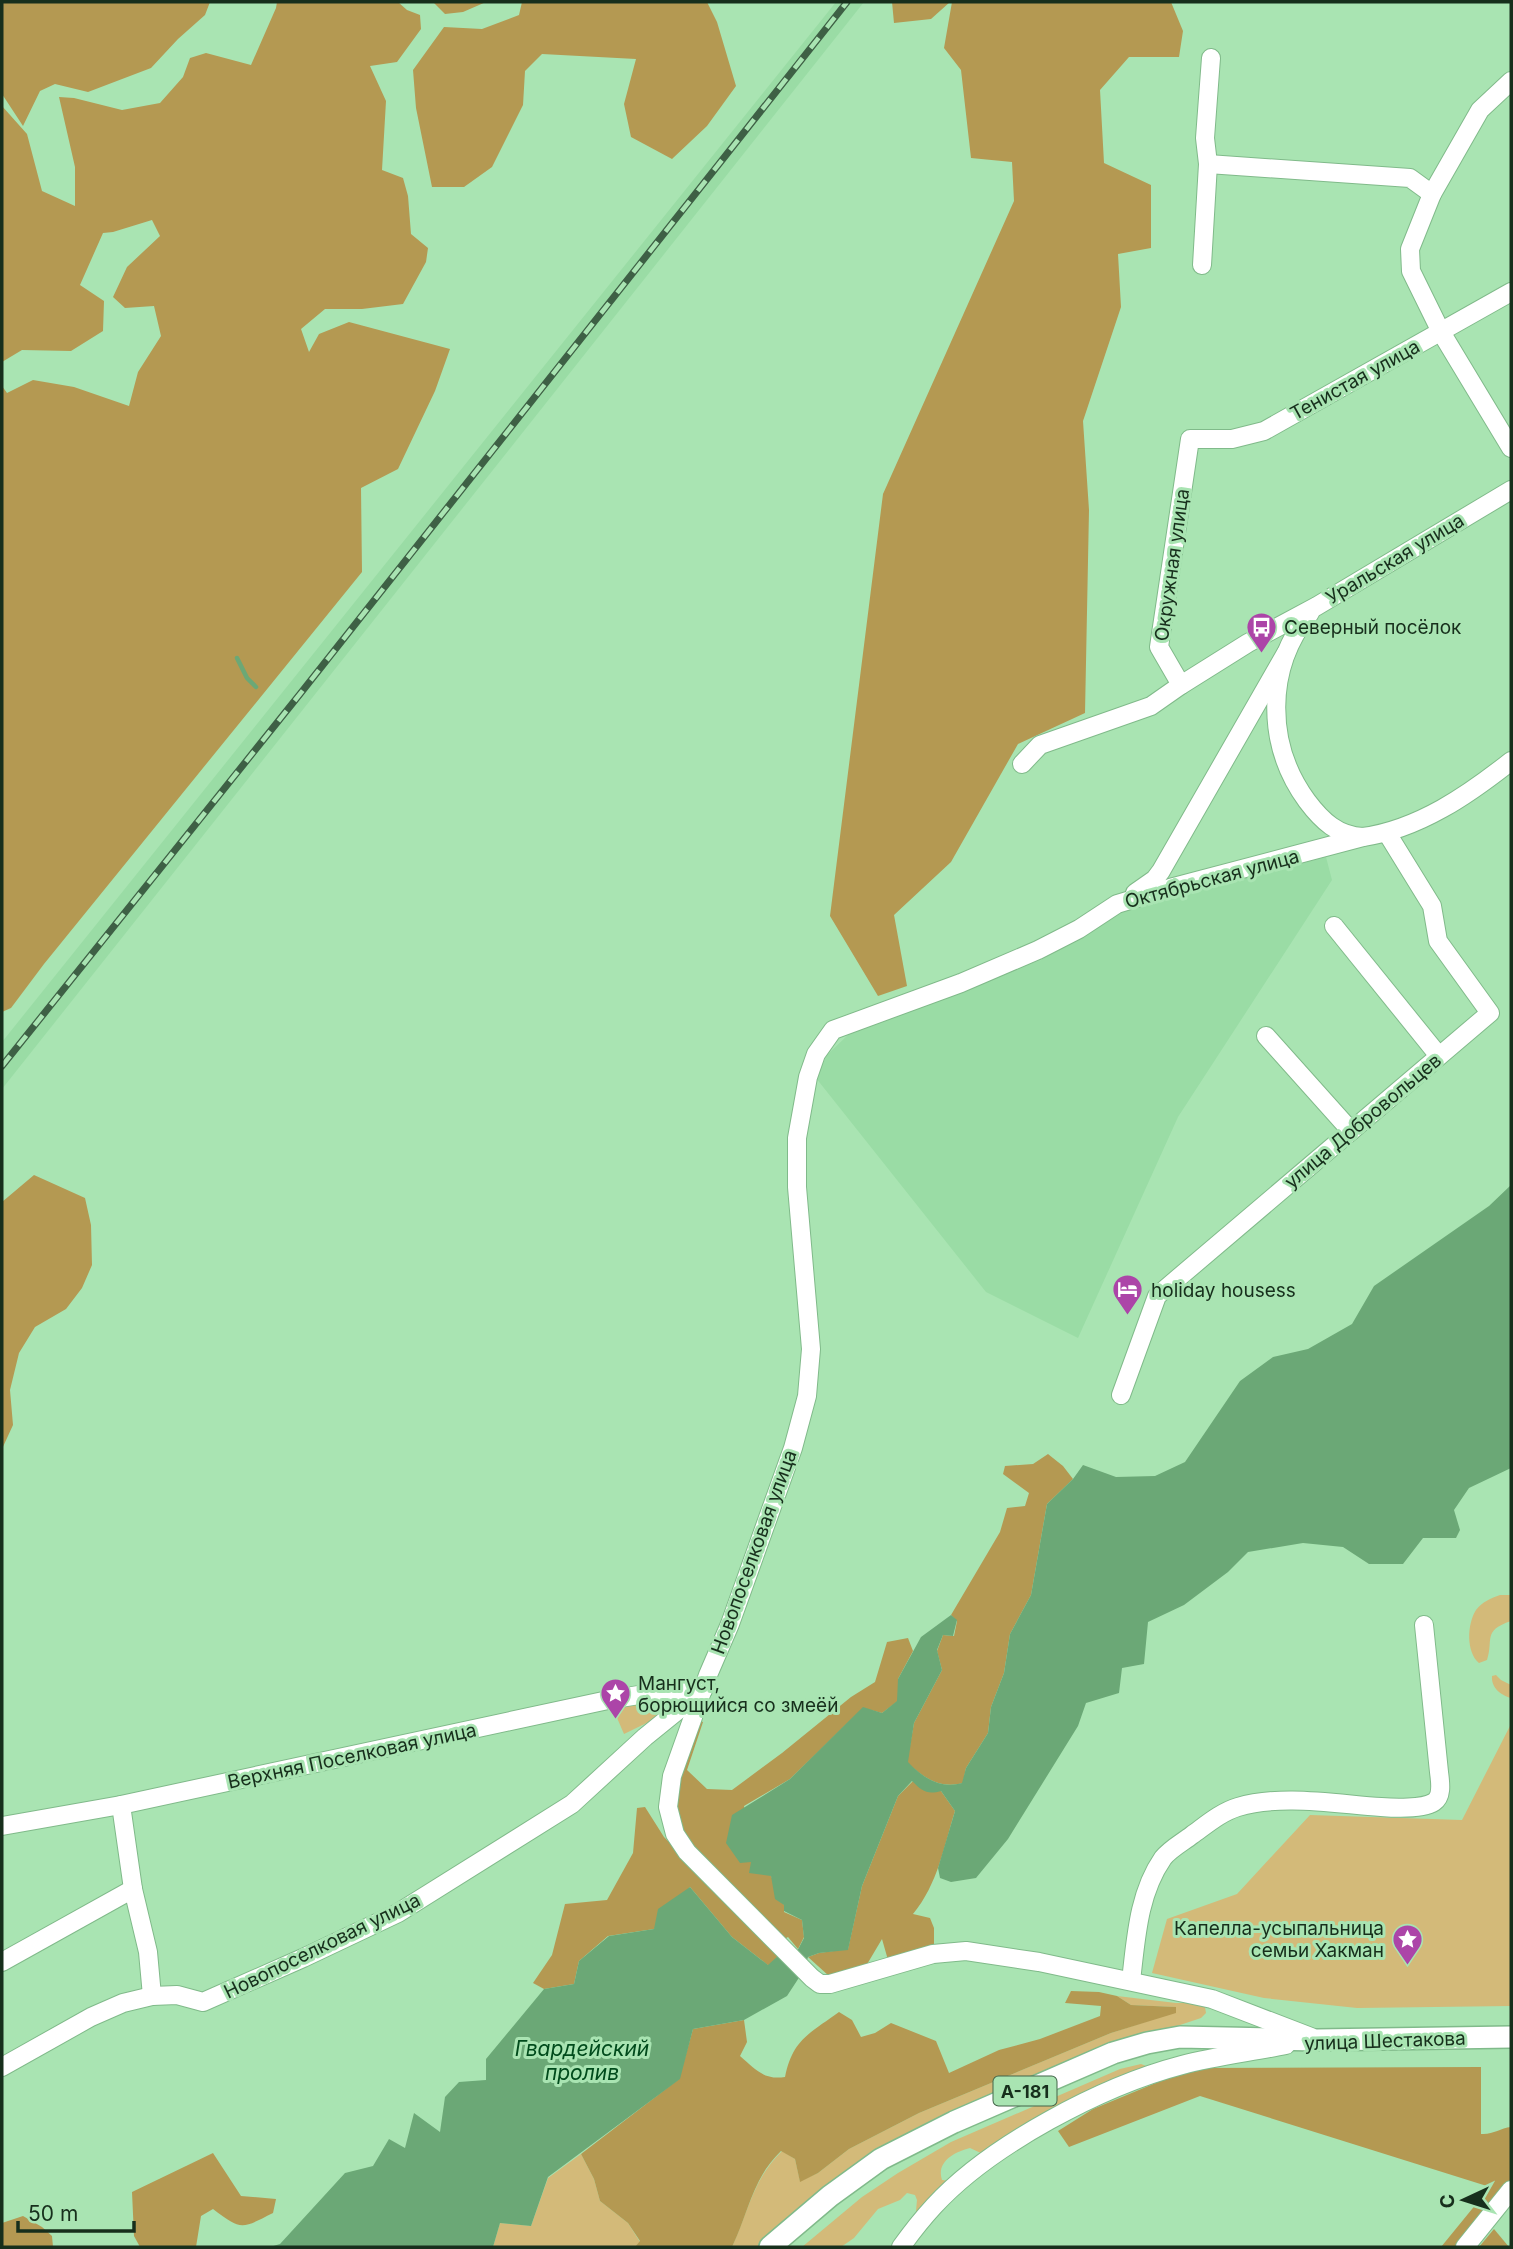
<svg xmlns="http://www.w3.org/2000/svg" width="1513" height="2249" viewBox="0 0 1513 2249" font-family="Inter,sans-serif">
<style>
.built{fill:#9adca5}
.green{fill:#d3ba79}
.forest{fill:#b49952}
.water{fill:#6ba876}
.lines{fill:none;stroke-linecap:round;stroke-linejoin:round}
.stream{stroke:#6ba876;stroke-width:4.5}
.minor-casing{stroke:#80ba8a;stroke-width:20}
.major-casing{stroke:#80ba8a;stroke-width:24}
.minor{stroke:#fff;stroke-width:18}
.major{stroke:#fff;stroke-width:21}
.rail-casing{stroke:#3e6045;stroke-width:7}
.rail{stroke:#a9e4b2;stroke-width:4.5;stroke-dasharray:13;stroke-linecap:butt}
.labels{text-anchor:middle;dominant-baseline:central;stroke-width:6;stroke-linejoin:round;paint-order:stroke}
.shield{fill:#a9e4b2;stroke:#436549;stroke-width:2}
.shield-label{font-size:18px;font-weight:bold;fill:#172f1c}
.street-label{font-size:19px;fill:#172f1c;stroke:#a9e4b2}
.poi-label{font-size:19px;fill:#172f1c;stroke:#a9e4b2;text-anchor:start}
.water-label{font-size:21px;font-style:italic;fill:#014b1c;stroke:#a9e4b2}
</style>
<rect width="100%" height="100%" fill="#a9e4b2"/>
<!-- built -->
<g class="built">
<path d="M836,2h28l-862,1087v-47z"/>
<path d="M1326,857l6,23 -154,237 -100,221 -92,-46 -170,-214 11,-23 23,-22 112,-45 79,-28 84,-50z"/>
</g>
<!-- green -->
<g class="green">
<path d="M1500,1595h11v26c-29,10 -17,18 -24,39l-8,3c-13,-11 -12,-39 -3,-53 6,-8 15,-12 24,-15z"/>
<path d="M1496,1675l5,5 10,5v13c-10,-3 -20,-10 -19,-22z"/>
<path d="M651,1700l12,15 -39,19 -13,-30z"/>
<path d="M1511,1724v282l-154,2 -93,-10 -112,-25 15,-54 70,-25 73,-79 152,5z"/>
<path d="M1117,1996l59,7h21l8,4 1,6 -5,5 -36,12 -224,90 -181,127h-28c16,-35 21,-68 50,-96l13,8 5,22 18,-8 31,-24 70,-36 192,-80 65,-21 -1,-5 -44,-2z"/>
<path d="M1141,2064l5,2 1,4 -164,84 -13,-6c-16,4 -34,14 -28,32l8,1 -35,41 2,-22 -2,-5 -8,-2 -7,7 -22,9 -24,29 -13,9h-39l60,-50 36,-24 53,-31 169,-73z"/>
<path d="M581,2154l13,25 6,22 28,22 12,19 -5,5h-142l7,-24 31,3 17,-48z"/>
</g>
<!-- forest -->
<g class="forest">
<path d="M2,2h208l-5,13 -27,24 -27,29 -63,24 -33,-8 -15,7 -17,35 -21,-32z"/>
<path d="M277,2h121l9,8 13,5 1,14 -24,33 -27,4 16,35 -4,69 21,8 5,18 3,38 17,14 -2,14 -23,42 -41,5h-37l-24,20 8,23 10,-18 30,-12 101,27 -15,42 -37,78 -37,19 1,84 -318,392 -33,44 -9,4v-626l5,7 26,-13 41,7 55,19 9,-34 23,-36 -7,-30 -29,2 -12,-11 14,-30 33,-31 -8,-16 -39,12 -10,1 -23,52 24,16 -1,30 -32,20 -49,-1 -20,12v-256l25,28 15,57 33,15v-39l-16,-70 15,1 48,12 38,-7 23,-26 7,-19 16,-5 45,12 25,-57z"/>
<path d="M433,2h53l-23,10 -18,2z"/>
<path d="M522,2h185l10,20 19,64 -29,40 -35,33 -41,-22 -7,-33 12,-45 -94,-5 -17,17 -2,34 -31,62 -28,20h-32l-16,-79 -3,-38 31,-43 38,2 37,-14z"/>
<path d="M892,2h58l-19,17 -37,4z"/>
<path d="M952,2h219l12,29 -4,26h-50l-29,33 4,73 47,22v63l-33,6 3,53 -38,114 6,89 -4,203 -67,31 -67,118 -57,53 13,71 -29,10 -48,-80 53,-422 131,-293 -2,-39 -41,-4 -10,-88 -17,-22z"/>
<path d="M34,1175l51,23 6,27 1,40 -10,23 -16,21 -31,18 -16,26 -9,37 3,35 -11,24v-247z"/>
<path d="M1048,1454l15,12 10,13 -26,25 -16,91 -21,39 -6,39 -13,34 -3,26 -22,35 -3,15c-23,6 -40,-5 -56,-21l7,-39 28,-53 -5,-19 6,-16 11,1 3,-15 -6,-6 49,-83 7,-24 18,-2 4,-13 -26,-19 2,-8 28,-2z"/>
<path d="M908,1638l5,13 -15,28v22l-16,12 -19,-5 -73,71 -46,27 7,56 20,14 13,29v7l18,8 2,17 -6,12 -10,-12 -7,4 -105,-113 2,-49 20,-59 5,2 -16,48 20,19 25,1 50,-37 69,-56 24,-15 12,-40z"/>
<path d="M913,1781l28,10 14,20c-11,35 -17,73 -42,103l17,4 4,10v18l-46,14 -6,-21 -16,27 -37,10 -21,-19 11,-4 29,-4 14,-63 36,-90z"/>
<path d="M645,1807l19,30 115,118 -10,11 -37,-29 -42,-50 -36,42 -46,7 -29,25 -5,23 -30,5 -11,-6 19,-28 13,-51 42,-4 26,-47 4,-45z"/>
<path d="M1071,1991l28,1 18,4 14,9 45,2v6l-65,20 -192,80 -70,36 -31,24 -18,9 -5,-23 -14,-8c-29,28 -32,61 -49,96h-97l5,-6 -12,-18 -28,-22 -6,-22 -13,-25 98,-75 14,-50 51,-9 3,22 -7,14c16,14 24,24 45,21 8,-38 24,-43 54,-65l13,8 9,17 14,-4 16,-10 45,18 13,32 50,-23 41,-11 60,-23 1,-10 -36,-3z"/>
<path d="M1481,2067v67c12,1 19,-6 30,-7v53l-55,67h-15l49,-60 -290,-91 -131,51 -11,-16 35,-22 99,-41z"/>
<path d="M213,2153l28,43 35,3 -3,14c-32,16 -31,18 -60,-4l-12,7 -5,31h-56l-6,-11 -2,-44z"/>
<path d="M23,2216l19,11 10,9 1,11h-51v-24z"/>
<path d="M1494,2229l15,18h-30z"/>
</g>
<!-- water -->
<path class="water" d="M1511,1185v283l-42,20 -15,22 6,20 -4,8h-33l-20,26h-34l-26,-17 -40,-4 -55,9 -20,20 -44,33 -36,17 -4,42 -22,4 -3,25 -33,10 -8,23 -70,113 -32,39 -25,4 -11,-4 -2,-10 17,-57 -14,-20c-14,4 -19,0 -29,-10l-14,15 -36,90 -14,64 -29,3 -11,4 -4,13 -17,26 -43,24 -51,9 -13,50 -132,98 -17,49 -31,-3 -7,24h-223l10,-3 65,-71 28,-7 16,-27 16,9 9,-35 26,19 5,-35 14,-15 27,-2v-21l58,-70 30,-5 5,-23 30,-25 45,-7 4,-20 32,-22 42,50 36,28 11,-10 14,4 11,-21 -2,-18 -18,-9v-6l-9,-6 -4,-23 -22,-3 2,-11 -11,1 -14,-20 6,-28 58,-36 73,-72 19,6 15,-12 1,-22 23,-42 30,-22 6,5 -4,16 -10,-1 -6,15 5,20 -28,53 -6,39c15,16 32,27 54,21l4,-15 22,-35 3,-26 13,-34 6,-39 21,-39 16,-91 26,-25 10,-14 33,12 39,-1 30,-14 55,-81 33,-24 35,-8 44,-25 22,-38 115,-80z"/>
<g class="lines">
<!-- stream -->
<path class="stream" d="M237,658l10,20 9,9"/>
<defs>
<g id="minor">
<path d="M1511,81l-31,29 -48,84 -22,55 1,22 30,61 70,116"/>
<path d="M1208,164l202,14 22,16"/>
<path d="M1202,265l6,-101 -3,-26 6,-80"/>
<path d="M1310,613c-45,55 -44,132 -3,188 15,20 31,35 56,36"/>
<path d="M1181,685l-22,-38 31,-208h42l32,-8 247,-139"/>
<path d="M1022,764l18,-19 111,-39 30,-21 67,-42 69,-37 194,-116"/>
<path d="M1135,893l20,-14 6,-8 125,-218"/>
<path d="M1334,926l105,130"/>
<path d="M1266,1036l85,95"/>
<path d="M1121,1395l36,-99 333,-283 -52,-72 -6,-35 -45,-73"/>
<path d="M121,1805l12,84 15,63 4,44"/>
<path d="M2,1826l119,-21 487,-105 43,-7 52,-3"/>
<path d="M2,1962l131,-73"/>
<path d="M1131,1981c5,-42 7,-87 32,-123 7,-9 20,-16 29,-23 14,-10 29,-23 46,-28 43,-13 98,-3 143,0 13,1 42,2 53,-5 9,-6 6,-21 5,-30l-15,-147"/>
<path d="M1311,2037l-99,-38 -173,-37 -73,-11 -33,3 -103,30h-10l-8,-6 -125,-126 -12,-18 -7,-27 4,-31 36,-101 22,-51 63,-176 14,-52 4,-47 -14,-162v-49l11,-61 8,-23 17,-24 128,-47 77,-33 41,-21 38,-25 53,-16 193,-51c56,-8 105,-42 148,-76"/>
<path d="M2,2067l89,-50 32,-14 29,-7 25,-1 26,7 100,-44 95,-45 174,-109 73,-67 58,-47"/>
<path d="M901,2247c10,-14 21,-28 33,-41 56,-61 168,-120 248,-141 34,-9 70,-13 104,-20"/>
<path d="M1465,2247l46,-57"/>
</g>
<path id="major" d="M770,2247l60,-51 51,-37 73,-37 159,-69 34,-10 33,-6 137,3 194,-3"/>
</defs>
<!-- minor casing -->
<use href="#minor" class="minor-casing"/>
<!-- major casing -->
<use href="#major" class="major-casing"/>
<!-- minor -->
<use href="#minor" class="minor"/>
<!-- major -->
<use href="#major" class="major"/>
<defs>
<path id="rail" d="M2,1066l298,-372 547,-692"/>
</defs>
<!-- rail casing -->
<use href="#rail" class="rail-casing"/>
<!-- rail -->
<use href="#rail" class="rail"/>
</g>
<!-- icons -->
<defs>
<symbol id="bus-pin" viewBox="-11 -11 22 30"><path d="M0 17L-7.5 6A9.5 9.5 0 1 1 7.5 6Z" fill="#ac45a8" stroke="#a9e4b2"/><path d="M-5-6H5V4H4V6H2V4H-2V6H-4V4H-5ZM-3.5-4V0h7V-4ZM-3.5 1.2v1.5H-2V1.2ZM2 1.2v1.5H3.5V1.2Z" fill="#fff"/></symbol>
<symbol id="hotel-pin" viewBox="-11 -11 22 30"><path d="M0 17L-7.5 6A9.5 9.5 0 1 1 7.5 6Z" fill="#ac45a8" stroke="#a9e4b2"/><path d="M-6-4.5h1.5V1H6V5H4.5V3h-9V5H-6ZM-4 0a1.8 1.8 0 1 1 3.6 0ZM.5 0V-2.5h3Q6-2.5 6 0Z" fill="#fff"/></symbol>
<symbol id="sight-pin" viewBox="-11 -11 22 30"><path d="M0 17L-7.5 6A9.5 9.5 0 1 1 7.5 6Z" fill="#ac45a8" stroke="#a9e4b2"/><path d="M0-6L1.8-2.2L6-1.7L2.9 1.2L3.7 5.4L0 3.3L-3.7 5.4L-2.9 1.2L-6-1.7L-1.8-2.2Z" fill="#fff"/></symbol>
</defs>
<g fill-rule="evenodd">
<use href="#bus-pin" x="1244" y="610" width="35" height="47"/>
<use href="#hotel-pin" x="1110" y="1272" width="35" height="47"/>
<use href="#sight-pin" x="598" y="1676" width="35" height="47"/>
<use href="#sight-pin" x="1390" y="1922" width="35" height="47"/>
</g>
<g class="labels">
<!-- shield labels -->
<rect class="shield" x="993.5" y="2076.5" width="63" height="29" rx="5"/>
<g class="shield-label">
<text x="1025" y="2091">А-181</text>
</g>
<!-- street labels -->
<g class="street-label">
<text transform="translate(1355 380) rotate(-29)">Тенистая улица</text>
<text transform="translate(1395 559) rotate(-31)">Уральская улица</text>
<text transform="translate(1172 565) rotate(-82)">Окружная улица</text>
<text transform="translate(1212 879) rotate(-15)">Октябрьская улица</text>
<text transform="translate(1363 1121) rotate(-40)">улица Добровольцев</text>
<text transform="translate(754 1552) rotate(-70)">Новопоселковая улица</text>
<text transform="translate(352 1756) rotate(-12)">Верхняя Поселковая улица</text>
<text transform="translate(322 1946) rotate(-26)">Новопоселковая улица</text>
<text transform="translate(1385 2041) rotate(-2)">улица Шестакова</text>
</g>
<!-- poi labels -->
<g class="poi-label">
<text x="1284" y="627">Северный посёлок</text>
<text x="1151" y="1290">holiday housess</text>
<text x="638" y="1683">Мангуст,<tspan x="638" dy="22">борющийся со змеёй</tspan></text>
<text x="1384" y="1928" text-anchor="end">Капелла-усыпальница<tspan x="1384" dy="22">семьи Хакман</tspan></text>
</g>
<!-- water labels -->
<g class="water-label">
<text x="582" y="2048">Гвардейский<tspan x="582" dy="24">пролив</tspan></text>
</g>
</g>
<!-- border -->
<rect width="1513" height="2249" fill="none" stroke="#172f1c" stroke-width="7"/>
<!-- north arrow -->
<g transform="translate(1464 2200) rotate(266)" stroke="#a9e4b2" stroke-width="5" paint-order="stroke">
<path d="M0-5L12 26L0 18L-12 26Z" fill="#172f1c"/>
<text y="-10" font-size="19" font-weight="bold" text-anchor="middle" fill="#172f1c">С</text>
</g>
<!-- scale -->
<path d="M18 2221v10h116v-10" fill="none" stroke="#172f1c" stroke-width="3.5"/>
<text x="28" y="2221" font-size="21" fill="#172f1c" stroke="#a9e4b2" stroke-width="5" paint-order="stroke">50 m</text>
</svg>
